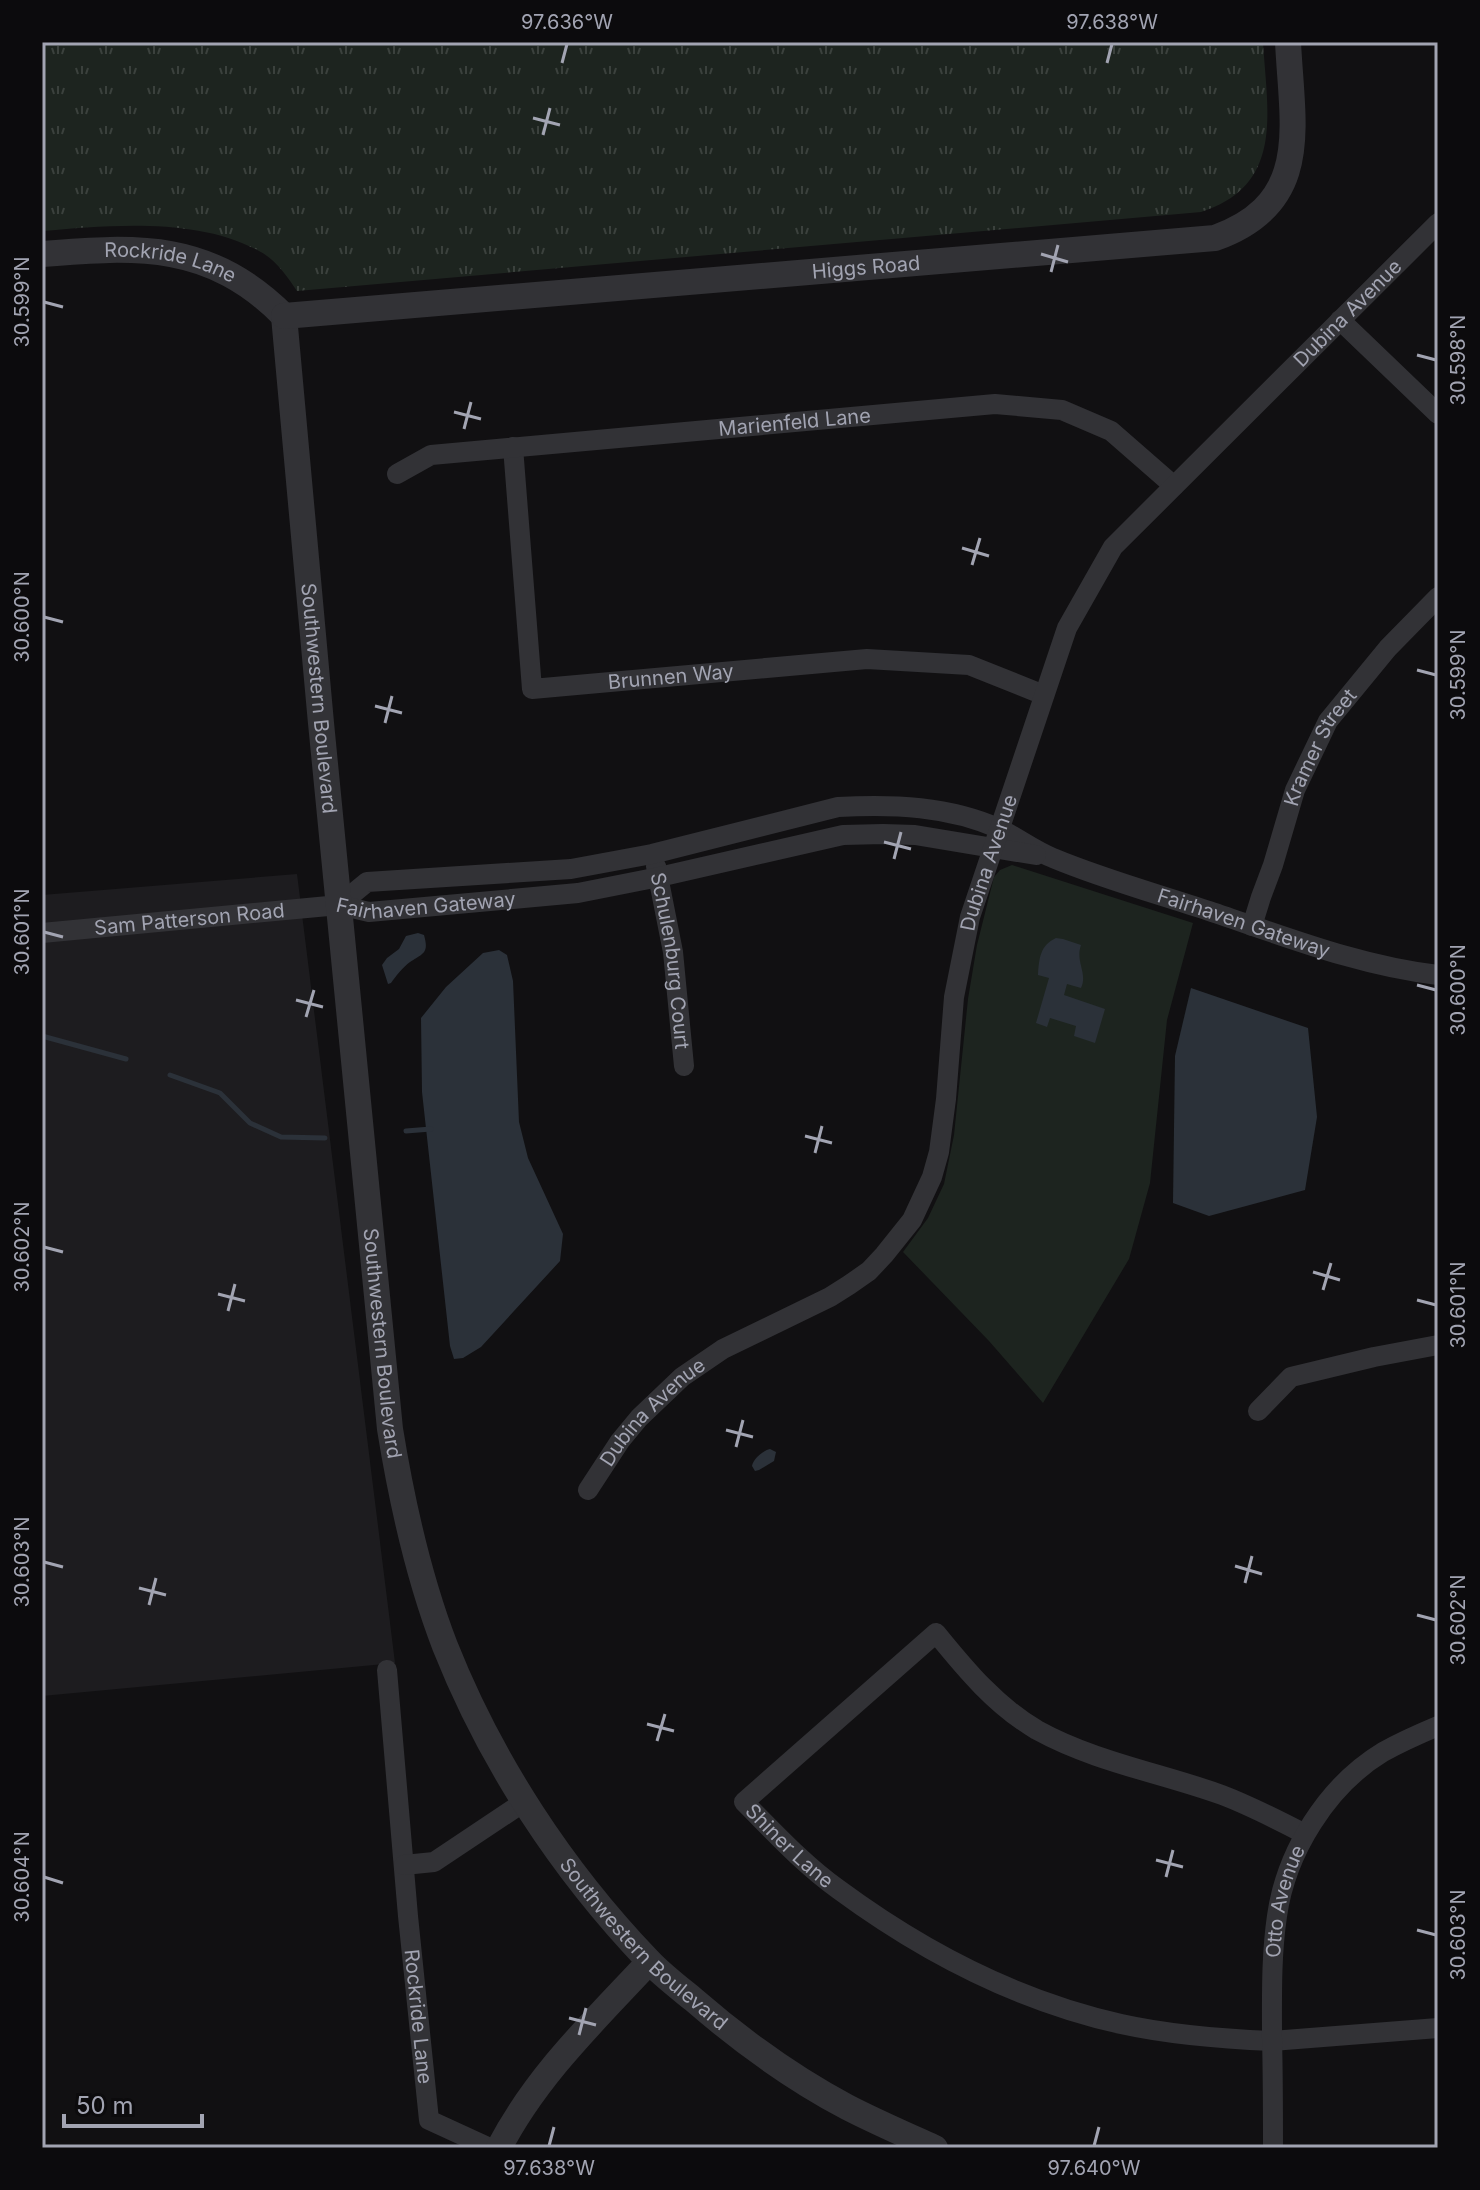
<svg xmlns="http://www.w3.org/2000/svg" width="1480" height="2190" viewBox="0 0 1480 2190" font-family="Inter,sans-serif">
<style>
.built{fill:#1d1c1f}
.grass{fill:url(#grass-tufts)}
.park{fill:#1d241f}
.water{fill:#2b3139}
.lines{fill:none;stroke-linecap:round;stroke-linejoin:round}
.stream{stroke:#2b3139;stroke-width:5}
.minor{stroke:#323236;stroke-width:20}
.tertiary{stroke:#323236;stroke-width:26}
.ticks{fill:none;stroke:#a2a4b2;stroke-width:3}
.labels{text-anchor:middle;dominant-baseline:central;stroke-width:8;stroke-linejoin:round;paint-order:stroke}
.street-label{font-size:20px;fill:#a2a4b2;stroke:#0c0b0d}
.neatline{fill:none;stroke:#a2a4b2;stroke-width:3}
.ticks-label{font-size:20px;text-anchor:middle;fill:#a2a4b2}
</style>
<defs>
<pattern id="grass-tufts" width="24" height="20" patternUnits="userSpaceOnUse" patternTransform="scale(2)"><rect width="24" height="20" fill="#1d241f"/><path d="M3 7l-1-3M5 7V3M7 7l1-3M15 17l-1-3M17 17v-4M19 17l1-3" fill="none" stroke="#3b413d"/></pattern>
</defs>
<rect width="100%" height="100%" fill="#111012"/>
<!-- built -->
<path class="built" d="M297,874l98,789 -353,33v-801z"/>
<!-- grass -->
<path class="grass" d="M42,42h1221c4,70 22,143 -62,170l-904,79c-10,-15 -22,-32 -38,-40 -60,-34 -151,-26 -217,-20z"/>
<!-- park -->
<path class="park" d="M1012,865l181,58 -26,97 -17,163 -21,76 -86,144 -54,-62 -86,-89 25,-34 16,-34 10,-49 14,-136 9,-54 17,-68 6,-7z"/>
<!-- water -->
<g class="water">
<path d="M418,933l6,2c5,18 0,18 -14,27 -7,5 -14,14 -19,21l-3,1 -6,-19 5,-7 12,-9 7,-13z"/>
<path d="M1056,938l7,1 18,6c-6,17 7,28 0,43l-14,-4 -3,11 41,14 -10,34 -21,-7 2,-10 -26,-8 -3,9 -11,-4 13,-45 -11,-3c1,-16 2,-30 18,-37z"/>
<path d="M499,950l8,5 6,26 6,141 9,36 35,76 -3,27 -79,86 -18,11 -9,1 -4,-13 -28,-254 -1,-74 25,-31 37,-34z"/>
<path d="M1191,988l117,40 9,89 -12,73 -96,26 -36,-13 2,-147z"/>
<path d="M770,1449l6,3 -2,9 -15,9 -4,1 -3,-5c1,-7 12,-16 18,-17z"/>
</g>
<g class="lines">
<!-- stream -->
<g class="stream">
<path d="M42,1036l84,23"/>
<path d="M170,1075l50,18 30,30 31,14 44,1"/>
<path d="M406,1131l25,-2"/>
</g>
<!-- minor -->
<g class="minor">
<path d="M1340,320l98,94"/>
<path id="s1" d="M513,447l19,242 335,-30 102,6 75,30"/>
<path id="s2" d="M397,474l34,-19 564,-51 67,6 49,21 63,55"/>
<path id="s3" d="M656,866l17,86 11,114"/>
<path id="s4" d="M339,905l28,-23 204,-13 81,-15 186,-47c55,-3 111,-1 162,22 18,9 35,22 53,29 50,21 105,36 156,53 75,25 150,55 229,64"/>
<path id="s5" d="M1252,926l9,-29 12,-32 22,-75 33,-69 60,-73 50,-51"/>
<path id="s6" d="M42,933l297,-28 30,7 209,-19 81,-16 184,-42 40,-1 32,1 121,20"/>
<path d="M1258,1411l33,-34 83,-20 64,-12"/>
<path id="s7" d="M588,1490l32,-49 19,-23 43,-41 41,-28 107,-52 19,-12 20,-14 15,-16 28,-35 20,-43 7,-25 7,-53 8,-102 16,-80 97,-289 46,-81 325,-324"/>
<path id="s8" d="M387,1670l21,246 21,204 61,28"/>
<path id="s9" d="M1305,1834c-27,-14 -54,-28 -83,-39 -61,-22 -127,-33 -185,-65 -41,-24 -71,-60 -101,-97l-192,169c30,30 59,62 94,87 84,62 180,112 283,135 50,11 101,15 151,17l166,-13"/>
<path d="M404,1865l30,-3 90,-60"/>
<path id="s10" d="M1273,2148c0,-37 0,-73 -1,-110 0,-41 -1,-81 5,-122 9,-64 50,-130 106,-164 18,-10 36,-18 55,-26"/>
</g>
<!-- tertiary -->
<g class="tertiary">
<path id="s11" d="M42,254c96,-8 169,-12 242,62"/>
<path id="s12" d="M284,316l37,407 69,706c12,74 28,147 55,217 46,116 117,224 203,314 13,14 30,27 46,40 45,39 100,79 153,107 29,15 59,28 88,41"/>
<path id="s13" d="M284,316l931,-78c98,-35 77,-112 73,-196"/>
<path d="M499,2148c37,-72 96,-128 150,-186"/>
</g>
</g>
<!-- ticks -->
<path class="ticks" d="M562,63l5,-19M1107,63l5,-19M533,118l27,7M543,135l7,-27M1041,254l27,8M1051,272l7,-27M44,302l19,5M1417,355l19,5M454,412l27,7M464,429l7,-27M962,548l27,8M972,565l8,-27M44,617l19,5M1417,670l19,5M375,706l27,7M385,723l7,-27M884,842l27,7M894,859l7,-27M44,932l19,5M1417,985l19,5M296,1000l27,7M306,1017l8,-27M805,1136l27,7M815,1153l7,-27M44,1247l19,5M1313,1272l27,8M1323,1290l8,-27M218,1294l27,7M1417,1300l19,5M228,1311l7,-27M726,1430l27,7M736,1447l7,-27M44,1562l19,5M1235,1566l27,8M1245,1583l7,-27M139,1588l27,7M149,1605l7,-27M1417,1615l19,5M647,1724l27,7M657,1741l8,-27M1156,1860l27,7M44,1877l19,6M1166,1877l7,-27M1417,1930l19,5M569,2018l27,7M579,2035l7,-27M549,2146l5,-19M1094,2146l5,-19"/>
<g class="labels">
<!-- street labels -->
<g class="street-label">
<text stroke="none"><textPath href="#s11" startOffset="130">Rockride Lane</textPath></text>
<text stroke="none"><textPath href="#s13" startOffset="584">Higgs Road</textPath></text>
<text stroke="none"><textPath href="#s7" startOffset="1470">Dubina Avenue</textPath></text>
<text stroke="none"><textPath href="#s2" startOffset="404">Marienfeld Lane</textPath></text>
<text stroke="none"><textPath href="#s1" startOffset="382">Brunnen Way</textPath></text>
<text stroke="none"><textPath href="#s12" startOffset="384">Southwestern Boulevard</textPath></text>
<text stroke="none"><textPath href="#s5" startOffset="192">Kramer Street</textPath></text>
<text stroke="none"><textPath href="#s7" startOffset="798">Dubina Avenue</textPath></text>
<text stroke="none"><textPath href="#s6" startOffset="386">Fairhaven Gateway</textPath></text>
<text stroke="none"><textPath href="#s6" startOffset="148">Sam Patterson Road</textPath></text>
<text stroke="none"><textPath href="#s4" startOffset="942">Fairhaven Gateway</textPath></text>
<text stroke="none"><textPath href="#s3" startOffset="96">Schulenburg Court</textPath></text>
<text stroke="none"><textPath href="#s12" startOffset="1032">Southwestern Boulevard</textPath></text>
<text stroke="none"><textPath href="#s7" startOffset="102">Dubina Avenue</textPath></text>
<text stroke="none"><textPath href="#s9" startOffset="748">Shiner Lane</textPath></text>
<text stroke="none"><textPath href="#s10" startOffset="248">Otto Avenue</textPath></text>
<text stroke="none"><textPath href="#s12" startOffset="1704">Southwestern Boulevard</textPath></text>
<text stroke="none"><textPath href="#s8" startOffset="348">Rockride Lane</textPath></text>
</g>
</g>
<!-- border -->
<rect width="1480" height="2190" fill="none" stroke="#0c0b0d" stroke-width="88"/>
<!-- scale -->
<path d="M64 2114v12h138v-12" fill="none" stroke="#a2a4b2" stroke-width="4"/>
<text x="76" y="2114" font-size="24" fill="#a2a4b2" stroke="#0c0b0d" stroke-width="6" paint-order="stroke">50 m</text>
<rect x="44" y="44" width="1392" height="2102" class="neatline"/>
<g class="ticks-label">
<text x="567" y="29">97.636°W</text>
<text x="1112" y="29">97.638°W</text>
<text transform="translate(22 302) rotate(-90)" y="7">30.599°N</text>
<text transform="translate(1458 360) rotate(-90)" y="7">30.598°N</text>
<text transform="translate(22 617) rotate(-90)" y="7">30.600°N</text>
<text transform="translate(1458 675) rotate(-90)" y="7">30.599°N</text>
<text transform="translate(22 932) rotate(-90)" y="7">30.601°N</text>
<text transform="translate(1458 990) rotate(-90)" y="7">30.600°N</text>
<text transform="translate(22 1247) rotate(-90)" y="7">30.602°N</text>
<text transform="translate(1458 1305) rotate(-90)" y="7">30.601°N</text>
<text transform="translate(22 1562) rotate(-90)" y="7">30.603°N</text>
<text transform="translate(1458 1620) rotate(-90)" y="7">30.602°N</text>
<text transform="translate(22 1877) rotate(-90)" y="7">30.604°N</text>
<text transform="translate(1458 1935) rotate(-90)" y="7">30.603°N</text>
<text x="549" y="2175">97.638°W</text>
<text x="1094" y="2175">97.640°W</text>
</g>
</svg>
